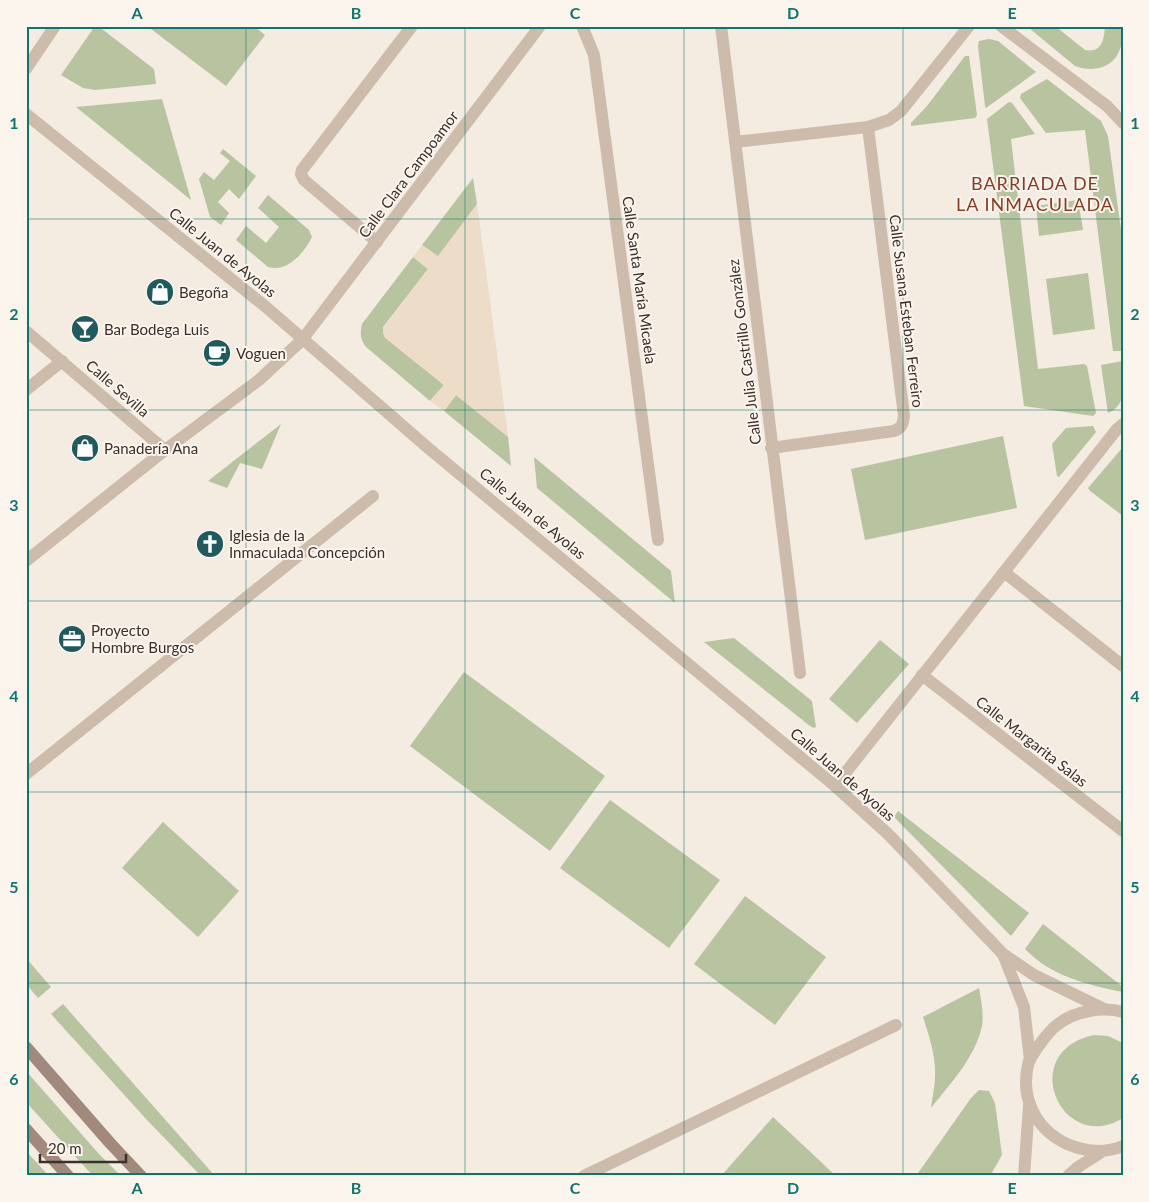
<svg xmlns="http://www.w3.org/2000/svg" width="1149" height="1202" viewBox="0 0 1149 1202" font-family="Lato,sans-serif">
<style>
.green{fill:#b8c4a0}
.plaza{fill:#ecdcc8}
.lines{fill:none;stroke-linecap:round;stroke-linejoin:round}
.service{stroke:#cdbbac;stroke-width:12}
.minor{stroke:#cdbbac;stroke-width:12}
.secondary{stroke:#a18a7d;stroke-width:12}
.grid{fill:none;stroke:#0f766e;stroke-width:1;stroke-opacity:0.55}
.labels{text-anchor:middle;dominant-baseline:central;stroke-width:4;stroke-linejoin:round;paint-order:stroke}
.street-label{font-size:15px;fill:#3b302b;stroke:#fbf5ee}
.poi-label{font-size:15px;fill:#3b302b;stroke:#fbf5ee;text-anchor:start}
.quarter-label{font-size:18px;letter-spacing:1px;fill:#8c3b22;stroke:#fbf5ee}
.neatline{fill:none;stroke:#0f766e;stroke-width:2}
.grid-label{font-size:16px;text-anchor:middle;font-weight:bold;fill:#0f766e}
</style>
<rect width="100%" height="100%" fill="#f4ebe1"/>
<!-- green -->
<g class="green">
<path d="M95,26h3l56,43 2,15 -61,6 -12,-2 -22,-13z"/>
<path d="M147,26h107l11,9 -39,51z"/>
<path d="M1030,26h25l30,24c17,3 19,-10 20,-24h18c-1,7 -1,14 -2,20 -6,22 -27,27 -46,20l-46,-38z"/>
<path d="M989,39l9,2 38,31 -50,36 -1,-2 -7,-60 1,-5z"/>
<path d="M965,56h4l8,59 -2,3 -64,8v-3l16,-17z"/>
<path d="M1047,79l54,42 7,15 15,108v107h-10l-28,-221 -39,3 -26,-35 1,-4z"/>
<path d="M162,99l29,101 -115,-93z"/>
<path d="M1009,102l3,1 23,31 -24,5 27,230 46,-5 3,2 9,47 -3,3 -69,-10 -37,-287z"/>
<path d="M223,149l33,27 -17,23 -10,-10 -11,13 11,11 -8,12 -11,-8 -11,-38 5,-7 10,8 16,-19 -10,-8z"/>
<path d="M473,178l4,26 -39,53 -16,-12z"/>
<path d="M268,195l41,35 3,7c-8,16 -25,36 -44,30l-32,-27 10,-14 20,17 13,-16 -21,-19z"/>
<path d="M1078,200l5,30 -44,6 -3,-30z"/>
<path d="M413,257l15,12 -45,58v6l3,5 58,47 -14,16 -64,-54c-6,-8 -6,-14 -4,-23z"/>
<path d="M1088,273l7,56 -42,6 -7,-56z"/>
<path d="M1123,361c0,19 6,44 -15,52l-7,-48z"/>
<path d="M456,395l52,41 3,30 -67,-55z"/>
<path d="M281,424l-19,45 -22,-6 -13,25 -19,-7z"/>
<path d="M1093,426l3,6 -37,45 -2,-1 -5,-32 14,-16z"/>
<path d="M1003,436l14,72 -152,32 -14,-71z"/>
<path d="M1123,447v69l-33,-25 -2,-3z"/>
<path d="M534,457l137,114 4,32 -138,-115z"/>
<path d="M734,638l78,63 4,26 -2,1 -4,-2 -106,-84z"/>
<path d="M880,640l29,24 -52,59 -28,-24z"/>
<path d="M464,672l141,104 -55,75 -140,-105z"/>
<path d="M610,800l110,80 -51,68 -109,-80z"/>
<path d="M898,811l131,102 -18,23 -117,-119z"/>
<path d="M163,822l76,69 -41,46 -76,-69z"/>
<path d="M745,896l81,61 -51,68 -81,-61z"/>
<path d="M1043,924l80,63v5c-36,-7 -72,-16 -98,-43z"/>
<path d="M26,958l25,29 -13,11 -12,-14z"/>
<path d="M979,988c2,12 5,26 3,38 -7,32 -32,58 -51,82 1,-10 4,-21 4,-32 1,-20 -6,-40 -12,-59z"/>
<path d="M63,1004l152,172h-14l-54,-56 -96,-106z"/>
<path d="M1094,1035l14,1 15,7v75c-61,38 -108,-66 -29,-83z"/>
<path d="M26,1071l72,82 23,23h-28l-67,-74z"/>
<path d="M979,1090l10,1 6,12 7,52 -12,21h-74l55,-78z"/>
<path d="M773,1117l63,59h-115z"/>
<path d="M26,1151l23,25h-23z"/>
</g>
<!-- plaza -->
<path class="plaza" d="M477,204l31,232v1l-52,-42 -12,16 -14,-10 14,-16 -59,-47 -2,-5v-5l45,-59 -15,-12 4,-5 5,-7 16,11z"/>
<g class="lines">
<!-- service -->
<g class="service">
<path d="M26,774l347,-278"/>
<path d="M584,1176l312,-151"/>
</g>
<!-- minor -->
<g class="minor">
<path d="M582,26l12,29 64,485"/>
<path d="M721,26l79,647"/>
<path d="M1001,26l106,80 16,17"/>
<path d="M26,69l29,-43"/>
<path d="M26,114l240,193 161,140 408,339 53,48 115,120 31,21 70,34"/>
<path d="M735,142l133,-15 21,-7 12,-9 68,-85"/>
<path d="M377,242l-73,-62 -3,-6 1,-4 110,-144"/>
<path d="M26,331l139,119"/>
<path d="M26,390l36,-29"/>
<path d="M771,448l123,-17c8,-3 9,-7 10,-15l-36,-289"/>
<path d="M26,561l139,-111 94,-70 43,-40 238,-314"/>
<path d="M1004,572l119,94"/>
<path d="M922,675l201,156"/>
<path d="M835,786l282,-357 6,-5"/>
<path d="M1003,954l21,53 6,53"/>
<path d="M1123,1012c-20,-6 -49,-1 -66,13 -8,6 -14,15 -20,23 -2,4 -6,9 -8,13 -10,35 6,68 38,83 19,8 37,10 56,2"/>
<path d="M1024,1176l5,-70"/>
<path d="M1068,1176l10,-9 22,-14"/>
</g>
<!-- secondary -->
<g class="secondary">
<path d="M26,1047l84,96 31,33"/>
<path d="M26,1129l42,47"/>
</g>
</g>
<!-- grid -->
<path class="grid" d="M246,26v1150M465,26v1150M684,26v1150M903,26v1150M26,219h1097M26,410h1097M26,601h1097M26,792h1097M26,983h1097"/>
<!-- icons -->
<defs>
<symbol id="shop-disc" viewBox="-11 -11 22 22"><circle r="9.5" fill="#1f5a5e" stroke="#fbf5ee"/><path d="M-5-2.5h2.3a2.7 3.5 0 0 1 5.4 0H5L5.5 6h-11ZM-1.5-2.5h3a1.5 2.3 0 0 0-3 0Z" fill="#fff"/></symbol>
<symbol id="bar-disc" viewBox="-11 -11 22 22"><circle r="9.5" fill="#1f5a5e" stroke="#fbf5ee"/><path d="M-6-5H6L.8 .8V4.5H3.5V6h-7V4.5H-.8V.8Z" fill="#fff"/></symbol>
<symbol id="cafe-disc" viewBox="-11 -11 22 22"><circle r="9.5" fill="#1f5a5e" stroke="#fbf5ee"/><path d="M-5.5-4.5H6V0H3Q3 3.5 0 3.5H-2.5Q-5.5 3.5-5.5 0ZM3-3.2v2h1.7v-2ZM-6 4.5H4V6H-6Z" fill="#fff"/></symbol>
<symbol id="church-disc" viewBox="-11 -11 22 22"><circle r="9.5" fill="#1f5a5e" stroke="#fbf5ee"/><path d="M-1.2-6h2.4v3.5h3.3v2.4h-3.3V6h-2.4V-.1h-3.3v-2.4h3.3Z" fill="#fff"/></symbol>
<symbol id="office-disc" viewBox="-11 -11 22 22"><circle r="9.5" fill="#1f5a5e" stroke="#fbf5ee"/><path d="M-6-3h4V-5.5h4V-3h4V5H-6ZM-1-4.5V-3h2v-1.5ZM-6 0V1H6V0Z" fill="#fff"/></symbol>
</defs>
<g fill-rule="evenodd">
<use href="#shop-disc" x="144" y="276" width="32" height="32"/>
<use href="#bar-disc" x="69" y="313" width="32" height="32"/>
<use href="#cafe-disc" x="201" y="337" width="32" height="32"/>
<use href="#shop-disc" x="69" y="432" width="32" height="32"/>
<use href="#church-disc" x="194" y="528" width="32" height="32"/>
<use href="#office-disc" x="56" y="623" width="32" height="32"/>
</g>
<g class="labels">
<!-- street labels -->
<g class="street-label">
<text transform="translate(408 174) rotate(-53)">Calle Clara Campoamor</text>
<text transform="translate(223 252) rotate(39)">Calle Juan de Ayolas</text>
<text transform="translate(640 280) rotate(82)">Calle Santa María Micaela</text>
<text transform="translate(907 311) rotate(83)">Calle Susana Esteban Ferreiro</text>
<text transform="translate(744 352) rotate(-97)">Calle Julia Castrillo González</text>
<text transform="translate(118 388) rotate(41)">Calle Sevilla</text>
<text transform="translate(533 513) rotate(40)">Calle Juan de Ayolas</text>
<text transform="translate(1032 741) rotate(38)">Calle Margarita Salas</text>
<text transform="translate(843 774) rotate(41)">Calle Juan de Ayolas</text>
</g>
<!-- poi labels -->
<g class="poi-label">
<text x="179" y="292">Begoña</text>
<text x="104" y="329">Bar Bodega Luis</text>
<text x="236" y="353">Voguen</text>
<text x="104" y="448">Panadería Ana</text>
<text x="229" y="535">Iglesia de la<tspan x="229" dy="17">Inmaculada Concepción</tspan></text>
<text x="91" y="630">Proyecto<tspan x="91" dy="17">Hombre Burgos</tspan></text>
</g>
<!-- quarter labels -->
<g class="quarter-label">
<text x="1035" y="183">BARRIADA DE<tspan x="1035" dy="21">LA INMACULADA</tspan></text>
</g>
</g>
<!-- border -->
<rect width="1149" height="1202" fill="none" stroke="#fbf5ee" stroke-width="55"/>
<!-- scale -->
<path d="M40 1154v8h86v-8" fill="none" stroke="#3b302b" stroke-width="2.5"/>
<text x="48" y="1154" font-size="15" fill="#3b302b" stroke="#fbf5ee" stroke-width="4" paint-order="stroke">20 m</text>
<rect x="28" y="28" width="1094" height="1146" class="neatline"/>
<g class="grid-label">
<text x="137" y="19">A</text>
<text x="356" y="19">B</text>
<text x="575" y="19">C</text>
<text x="793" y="19">D</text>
<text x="1012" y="19">E</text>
<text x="14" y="129">1</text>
<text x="1135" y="129">1</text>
<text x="14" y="320">2</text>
<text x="1135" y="320">2</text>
<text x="14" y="511">3</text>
<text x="1135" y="511">3</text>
<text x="14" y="702">4</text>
<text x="1135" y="702">4</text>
<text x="14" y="893">5</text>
<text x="1135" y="893">5</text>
<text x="14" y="1085">6</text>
<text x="1135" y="1085">6</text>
<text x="137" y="1194">A</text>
<text x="356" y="1194">B</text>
<text x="575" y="1194">C</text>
<text x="793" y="1194">D</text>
<text x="1012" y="1194">E</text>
</g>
</svg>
